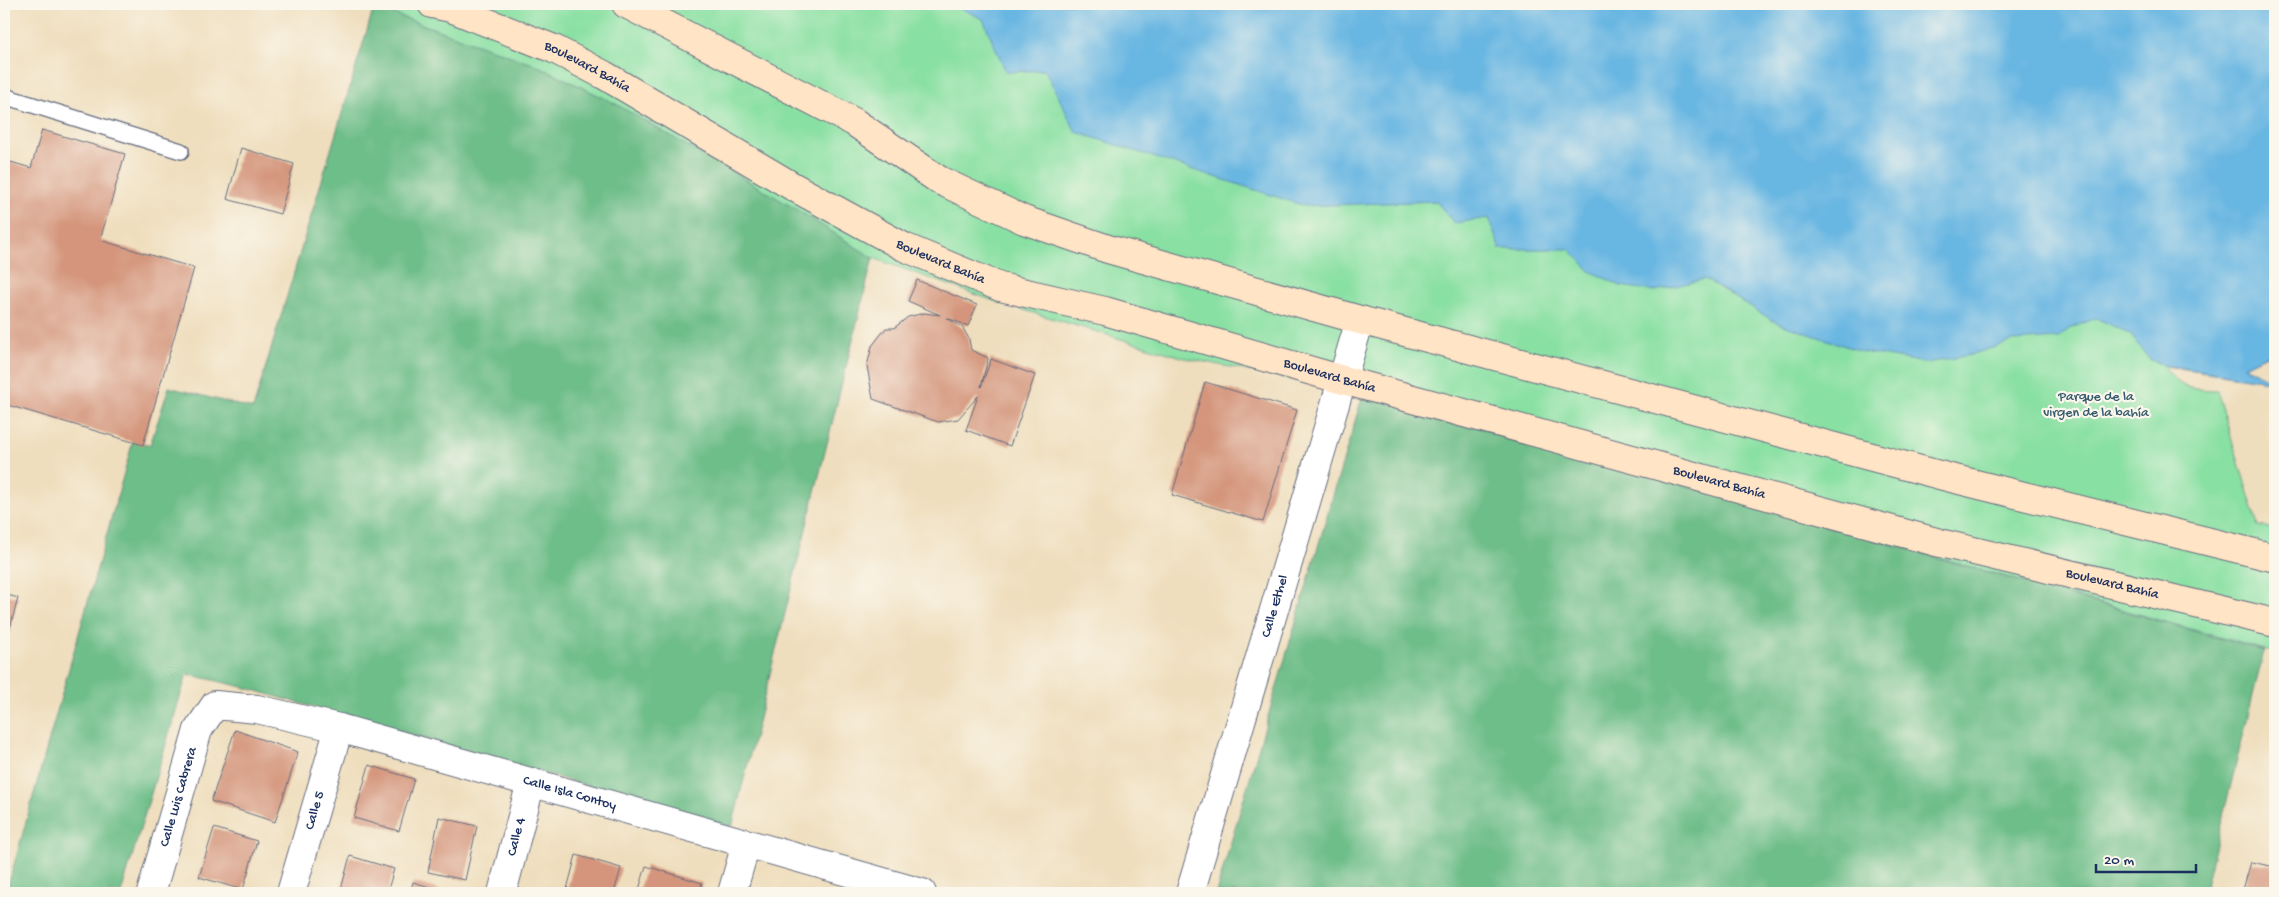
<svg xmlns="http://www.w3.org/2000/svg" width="2279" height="897" viewBox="0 0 2279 897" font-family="'Gochi Hand',sans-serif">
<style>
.green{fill:#89e0a3;stroke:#528880}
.forest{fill:#6ebe89;stroke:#447674}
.water{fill:#67b6e2;stroke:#4172a0}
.building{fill:#d4957c}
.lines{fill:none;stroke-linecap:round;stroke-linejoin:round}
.service-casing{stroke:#656c7f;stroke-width:18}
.minor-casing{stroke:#656c7f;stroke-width:30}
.secondary-casing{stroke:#656c7f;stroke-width:30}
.service{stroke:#fff;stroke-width:15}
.minor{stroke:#fff;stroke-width:28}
.secondary{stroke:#ffe4c6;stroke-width:28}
.labels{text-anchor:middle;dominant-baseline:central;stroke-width:4.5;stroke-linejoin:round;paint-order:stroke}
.street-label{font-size:14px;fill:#1b2f5e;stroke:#fbf7ec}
.park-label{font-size:14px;fill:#365b6f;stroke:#fbf7ec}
</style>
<rect width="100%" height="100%" fill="#fbf7ec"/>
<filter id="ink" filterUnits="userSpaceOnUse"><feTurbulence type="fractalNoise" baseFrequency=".02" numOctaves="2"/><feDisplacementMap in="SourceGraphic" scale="10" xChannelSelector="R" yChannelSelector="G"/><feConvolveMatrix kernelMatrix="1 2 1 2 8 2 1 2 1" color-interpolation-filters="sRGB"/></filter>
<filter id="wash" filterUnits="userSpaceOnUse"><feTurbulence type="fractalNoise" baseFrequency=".0096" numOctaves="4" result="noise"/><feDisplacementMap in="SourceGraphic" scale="20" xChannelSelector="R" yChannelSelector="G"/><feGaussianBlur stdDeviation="1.12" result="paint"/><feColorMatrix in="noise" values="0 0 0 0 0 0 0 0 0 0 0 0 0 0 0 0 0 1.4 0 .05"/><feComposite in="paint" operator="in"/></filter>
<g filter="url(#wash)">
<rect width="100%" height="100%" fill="#efdebd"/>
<!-- green -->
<path class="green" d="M335,4h1940v347l-31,15 31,16 -111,-16c17,24 24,23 53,24l41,136 17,3v124l-912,-259 -178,-36 -188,-56 -124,-44 -74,-47 -185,-108 -76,-37 -164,-59z"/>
<!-- forest -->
<g class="forest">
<path d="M374,7l164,59 76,37 185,108 74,47 -141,569 -489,-140 -56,-13 -66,219h-115l127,-452 17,4 19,-58 84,22z"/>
<path d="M1363,394l901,257 -60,242h-988z"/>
</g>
<!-- water -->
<path class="water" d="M952,4h1323v347l-31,15 31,16 -112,-17 -14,-6 -19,-25 -34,-16 -27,11 -11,9 -45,3 -43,14 -44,8 -63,-11 -86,-29 -72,-44 -50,12 -34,-5 -31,-15 -21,-22h-69l-11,-31 -35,5 -18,-22 -131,5 -229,-74 -31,-62 -39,2 -23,-53z"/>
<g id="blocks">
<!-- building -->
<g class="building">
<path d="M42,130l83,24 -25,86 94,28 -51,177 -139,-41v-110l2,-7 -2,-1v-126l27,8z"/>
<path d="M241,148l53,16 -14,50 -53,-15z"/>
<path d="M917,280l60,25 -9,21 -21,-8 16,10 6,11 2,11 17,8 -7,29 10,-28 44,16 -25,71 -44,-16 12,-34 -20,23 -20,3 -65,-23 -6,-33 5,-20 14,-18h8l14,-11 16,-4 16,2 -32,-14z"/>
<path d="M1205,382l92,28 -34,112 -91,-27z"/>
<path d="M4,594l14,4 -11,42 -3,-1z"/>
<path d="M235,730l63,22 -23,70 -64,-21z"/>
<path d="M369,765l45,14 -15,52 -45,-13z"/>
<path d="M439,817l38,9 -12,54 -37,-8z"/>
<path d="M214,828l43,13 -14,49 -44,-13z"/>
<path d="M576,855l45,13 -7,25h-48z"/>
<path d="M350,856l44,13 -7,24h-47z"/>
<path d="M2251,862l24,5v26h-33z"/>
<path d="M646,866l56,17 -3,10h-61z"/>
<path d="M413,882l37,11h-40z"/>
</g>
</g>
</g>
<g filter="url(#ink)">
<use href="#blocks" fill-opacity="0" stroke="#656c7f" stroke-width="1"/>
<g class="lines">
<defs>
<path id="service" d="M4,96l177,55"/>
<g id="minor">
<path id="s1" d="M151,893l47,-163 17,-25 42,4 82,19 583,165"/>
<path id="s2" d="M291,893l48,-165"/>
<path id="s3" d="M502,893l29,-111"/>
<path d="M732,893l14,-49"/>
<path id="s4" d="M1190,893l170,-573"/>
</g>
<g id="secondary">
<path id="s5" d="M432,4l19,4 103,41 50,26 188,111 112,61 96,40 105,24 238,69 597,163 335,80"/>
<path d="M626,4l228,118 85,58 85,40 84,29 252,71 587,157 328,81"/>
</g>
</defs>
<!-- service casing -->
<use href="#service" class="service-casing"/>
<!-- minor casing -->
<use href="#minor" class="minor-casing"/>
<!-- secondary casing -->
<use href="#secondary" class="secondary-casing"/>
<!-- service -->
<use href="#service" class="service"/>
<!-- minor -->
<use href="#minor" class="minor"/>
<!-- secondary -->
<use href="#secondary" class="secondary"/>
</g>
</g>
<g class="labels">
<!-- street labels -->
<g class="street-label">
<text stroke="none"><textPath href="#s5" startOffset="168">Boulevard Bahía</textPath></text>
<text stroke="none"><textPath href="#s5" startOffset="572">Boulevard Bahía</textPath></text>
<text stroke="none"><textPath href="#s5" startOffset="978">Boulevard Bahía</textPath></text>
<text stroke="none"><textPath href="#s5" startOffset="1382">Boulevard Bahía</textPath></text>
<text stroke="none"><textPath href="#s5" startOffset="1788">Boulevard Bahía</textPath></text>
<text stroke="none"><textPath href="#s4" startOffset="299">Calle Ethel</textPath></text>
<text stroke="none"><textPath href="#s1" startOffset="566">Calle Isla Contoy</textPath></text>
<text stroke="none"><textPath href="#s1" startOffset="100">Calle Luis Cabrera</textPath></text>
<text stroke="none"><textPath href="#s2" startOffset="86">Calle 5</textPath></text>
<text stroke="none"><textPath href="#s3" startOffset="58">Calle 4</textPath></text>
</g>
<!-- park labels -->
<g class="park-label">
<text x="2096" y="397">Parque de la<tspan x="2096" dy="16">virgen de la bahía</tspan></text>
</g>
</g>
<!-- margin -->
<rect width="2279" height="897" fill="none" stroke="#fbf7ec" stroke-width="20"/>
<!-- scale -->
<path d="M2096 864v8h100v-8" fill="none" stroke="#1b2f5e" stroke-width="2.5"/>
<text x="2104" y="864" font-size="15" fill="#1b2f5e" stroke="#fbf7ec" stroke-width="4" paint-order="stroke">20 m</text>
</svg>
